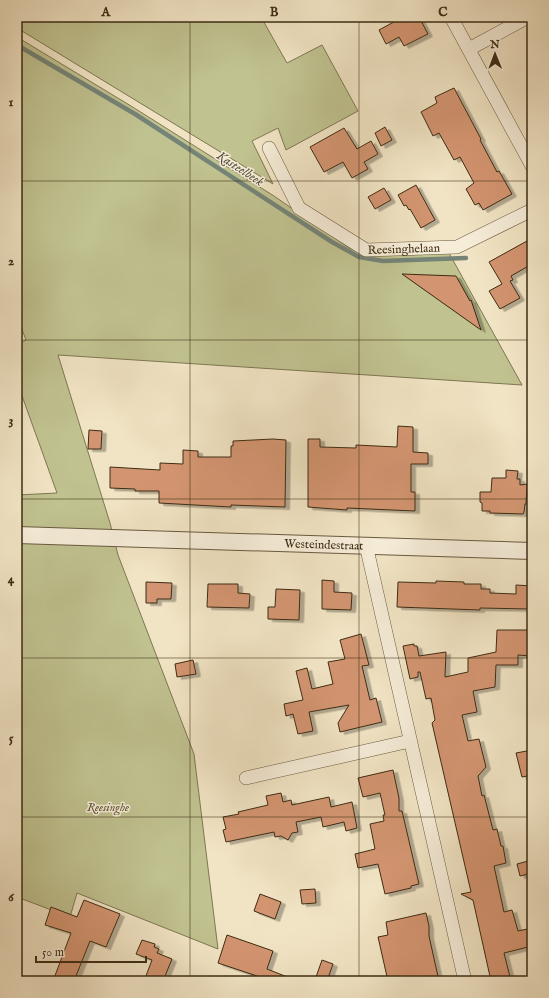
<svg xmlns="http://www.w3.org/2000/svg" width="549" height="998" viewBox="0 0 549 998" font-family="'IM FELL English',serif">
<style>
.green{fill:#c0c290;stroke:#7e7752}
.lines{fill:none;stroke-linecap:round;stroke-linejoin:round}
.stream{stroke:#758477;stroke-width:4.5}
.building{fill:#d39571;stroke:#3d2c14;filter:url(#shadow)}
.minor-casing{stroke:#6a5a40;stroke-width:14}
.tertiary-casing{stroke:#6a5a40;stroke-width:18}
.minor{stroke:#f6edd9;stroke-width:13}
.tertiary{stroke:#f6edd9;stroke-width:16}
.grid{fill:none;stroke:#3d2c14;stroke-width:1;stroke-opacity:0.55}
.labels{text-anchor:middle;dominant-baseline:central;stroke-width:3;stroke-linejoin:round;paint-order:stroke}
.street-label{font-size:12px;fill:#3d2c14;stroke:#f6edd9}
.park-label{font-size:12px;font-style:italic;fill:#5e5233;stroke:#f6edd9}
.water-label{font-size:13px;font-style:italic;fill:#54503d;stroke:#f6edd9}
.neatline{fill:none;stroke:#3d2c14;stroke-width:1.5}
.grid-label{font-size:13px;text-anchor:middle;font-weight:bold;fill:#3d2c14}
</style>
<defs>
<filter id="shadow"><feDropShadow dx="4.5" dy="2.5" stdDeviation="0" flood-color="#0004"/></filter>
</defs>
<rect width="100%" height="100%" fill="#f1e4c4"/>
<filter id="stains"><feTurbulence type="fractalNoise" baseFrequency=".005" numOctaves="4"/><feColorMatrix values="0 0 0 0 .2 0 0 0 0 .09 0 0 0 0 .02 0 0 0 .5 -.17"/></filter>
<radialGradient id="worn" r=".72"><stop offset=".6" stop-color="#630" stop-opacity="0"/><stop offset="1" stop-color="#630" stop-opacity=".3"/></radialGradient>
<!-- green -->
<g class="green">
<path d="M17,17h244l26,46 35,-18 36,66 -72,39 -8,-22 -26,13 21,43 -256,-156z"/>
<path d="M17,37l114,69 143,90 75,52 21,8 79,-3 73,132 -464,-30 52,168 8,32 76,199 24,195 -141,-56 -7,24 -53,-20v-402l40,-2 -40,-111v-38l9,-4 -9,-24z"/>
</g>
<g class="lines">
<!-- stream -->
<path class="stream" d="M17,45l118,69 197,128 27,15 24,4 83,-3"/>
</g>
<!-- building -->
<g class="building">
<path d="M403,17h16l9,17 -24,12 -5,-9 -13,7 -7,-14z"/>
<path d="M454,88l27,51 -1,1 17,32 2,-1 13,23 -29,16 -4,-7 -4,2 -9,-16 8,-6 -14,-26 -6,3 -15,-27 -6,3 -12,-24 16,-9 -2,-6z"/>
<path d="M385,127l7,13 -11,6 -6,-13z"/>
<path d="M344,128l13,21 14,-8 7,13 -14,8 4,7 -16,9 -9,-16 -19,10 -14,-25z"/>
<path d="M416,185l19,35 -14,8 -11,-19 -1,1 -3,-5 -2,1 -6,-11z"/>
<path d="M384,188l7,12 -16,9 -7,-12z"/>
<path d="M527,241l5,9v14l-21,12 2,4 -3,1 10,17 -20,11 -11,-18 13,-7 -13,-22z"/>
<path d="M402,274l54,2 14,25 1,-1 10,30z"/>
<path d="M398,426l15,1v25l15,1v11h-17v28h4v19l-68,-3v2l-39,-3v-68h12v8l36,1v-3l41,2z"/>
<path d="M89,430l13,1 -1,18h-13z"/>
<path d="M273,439l13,1 -1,67 -54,-2v2l-72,-4v-12h-24v-2l-25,-1v-21l50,3v-7l23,1v-14l15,1v6h33v-11h2v-5z"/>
<path d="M506,470l12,1 -1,8h3v6l7,-1 -1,20h-1l-1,8 -1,2 -33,-1v-2h-8v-8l-2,-1v-10h11l1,-14h14z"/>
<path d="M322,580l12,1v11l18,1 -1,17 -29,-1z"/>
<path d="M436,581l28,1v2h17v5h9v4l26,1v-9l16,1v21h-3v2l-49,-1v2l-83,-3 1,-25 38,1z"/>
<path d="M146,582l26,1 -1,16h-14v4h-11z"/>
<path d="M208,584h30v9l12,1 -1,14 -42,-1z"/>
<path d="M276,589l24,1 -1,30 -31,-1v-12h7z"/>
<path d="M497,630h35v26l-14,-1v10h-22l-1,22 -22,4 4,21 -15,3 6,26 11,-2 7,28 -8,9 4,20 2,-1 9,35 4,-1 4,17h2l3,17 -12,3 10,46 8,-2 6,21 14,-3v18l-28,7 7,28h-20l-18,-81 -12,-6 10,-2 -39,-169 3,-3 -4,-22 -5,1 -6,-27h-2v5l-8,2 -7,-33 11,-2v2h3l2,10 27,-4 -1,25 23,-5v-14l28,-6z"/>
<path d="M361,634l8,31 -7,1 8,34 6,-2 6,24 -42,10 -2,-9 11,-18 -40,7 4,19 -15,3 -5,-20 -7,2 -2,-12 19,-4 -7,-29 11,-3 5,21 21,-5 -5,-22 17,-3 -5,-19z"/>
<path d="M193,660l3,14 -19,3 -2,-13z"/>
<path d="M532,750v25l-10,2 -6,-24z"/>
<path d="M393,770l6,28v13h3l17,73 -8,2v2l-26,6 -7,-30 -20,4 -3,-14 20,-5 -5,-25 14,-3 -1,-6h2l-5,-22 -17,4 -5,-19z"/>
<path d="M281,793l2,9 8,-2 1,5 37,-8 2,10 21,-5 5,26 -11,3 -2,-9 -21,5 -2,-10 -25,5 2,10 -6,1 -4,7 -7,-4 -6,1 -1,-5 -48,10 -3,-12 3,-1 -3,-12 16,-3 -1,-2 30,-7 -2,-9z"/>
<path d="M532,860v13l-12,3 -3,-12z"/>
<path d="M315,889l1,14 -14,1 -2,-14z"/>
<path d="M260,894l21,8 -6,17 -21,-8z"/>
<path d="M84,900l36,14 -14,33 -16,-6 -16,40h-21l18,-48 -26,-8 6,-18 26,10z"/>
<path d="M426,913l3,13v10l10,45h-51l-10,-44 10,-2 -2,-13z"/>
<path d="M227,935l46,16 -6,18 28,11 -1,1h-39l2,-5 -39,-13z"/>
<path d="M142,940l13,4 -1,3 5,2 -2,4 15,6 -9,22h-19l8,-21 -16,-6z"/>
<path d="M322,960l11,4 -6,17 -11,-4z"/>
</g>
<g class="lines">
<defs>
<g id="minor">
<path d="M451,17l81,149"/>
<path d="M469,49l59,-32"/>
<path id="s1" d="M269,148l30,60 67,42 91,-3 75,-37"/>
<path d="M366,545l99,436"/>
<path d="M246,778l164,-37"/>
</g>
<g id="tertiary">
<path id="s2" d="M17,535l515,16"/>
</g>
</defs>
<!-- minor casing -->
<use href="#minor" class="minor-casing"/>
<!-- tertiary casing -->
<use href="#tertiary" class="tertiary-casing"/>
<!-- minor -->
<use href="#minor" class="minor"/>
<!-- tertiary -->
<use href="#tertiary" class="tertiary"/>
</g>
<!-- grid -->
<path class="grid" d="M190,17v964M359,17v964M17,181h515M17,340h515M17,499h515M17,658h515M17,817h515"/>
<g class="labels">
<!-- street labels -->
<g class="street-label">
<text stroke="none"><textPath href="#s1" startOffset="184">Reesinghelaan</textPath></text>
<text stroke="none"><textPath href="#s2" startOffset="307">Westeindestraat</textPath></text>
</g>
<!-- park labels -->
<g class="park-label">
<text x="108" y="807">Reesinghe</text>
</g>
<!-- water labels -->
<g class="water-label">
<text transform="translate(240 169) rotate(33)">Kasteelbeek</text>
</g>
</g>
<!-- margin -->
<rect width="549" height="998" fill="none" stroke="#f1e4c4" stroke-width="44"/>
<!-- north arrow -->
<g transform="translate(495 54) rotate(359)" stroke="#f6edd9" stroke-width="3" paint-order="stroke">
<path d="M0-3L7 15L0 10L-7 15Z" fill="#3d2c14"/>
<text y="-6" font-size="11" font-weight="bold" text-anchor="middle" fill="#3d2c14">N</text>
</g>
<!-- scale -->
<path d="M36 956v6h110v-6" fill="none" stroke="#3d2c14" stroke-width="2"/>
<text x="42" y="956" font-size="12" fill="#3d2c14" stroke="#f6edd9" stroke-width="3" paint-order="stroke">50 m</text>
<rect x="22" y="22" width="505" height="954" class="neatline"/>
<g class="grid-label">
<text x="106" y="16">A</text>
<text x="274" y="16">B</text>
<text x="443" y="16">C</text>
<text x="11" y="106">1</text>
<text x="11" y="265">2</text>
<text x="11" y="424">3</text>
<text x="11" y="583">4</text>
<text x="11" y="742">5</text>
<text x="11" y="901">6</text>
</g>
<rect width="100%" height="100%" filter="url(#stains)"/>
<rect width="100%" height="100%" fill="url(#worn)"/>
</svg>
